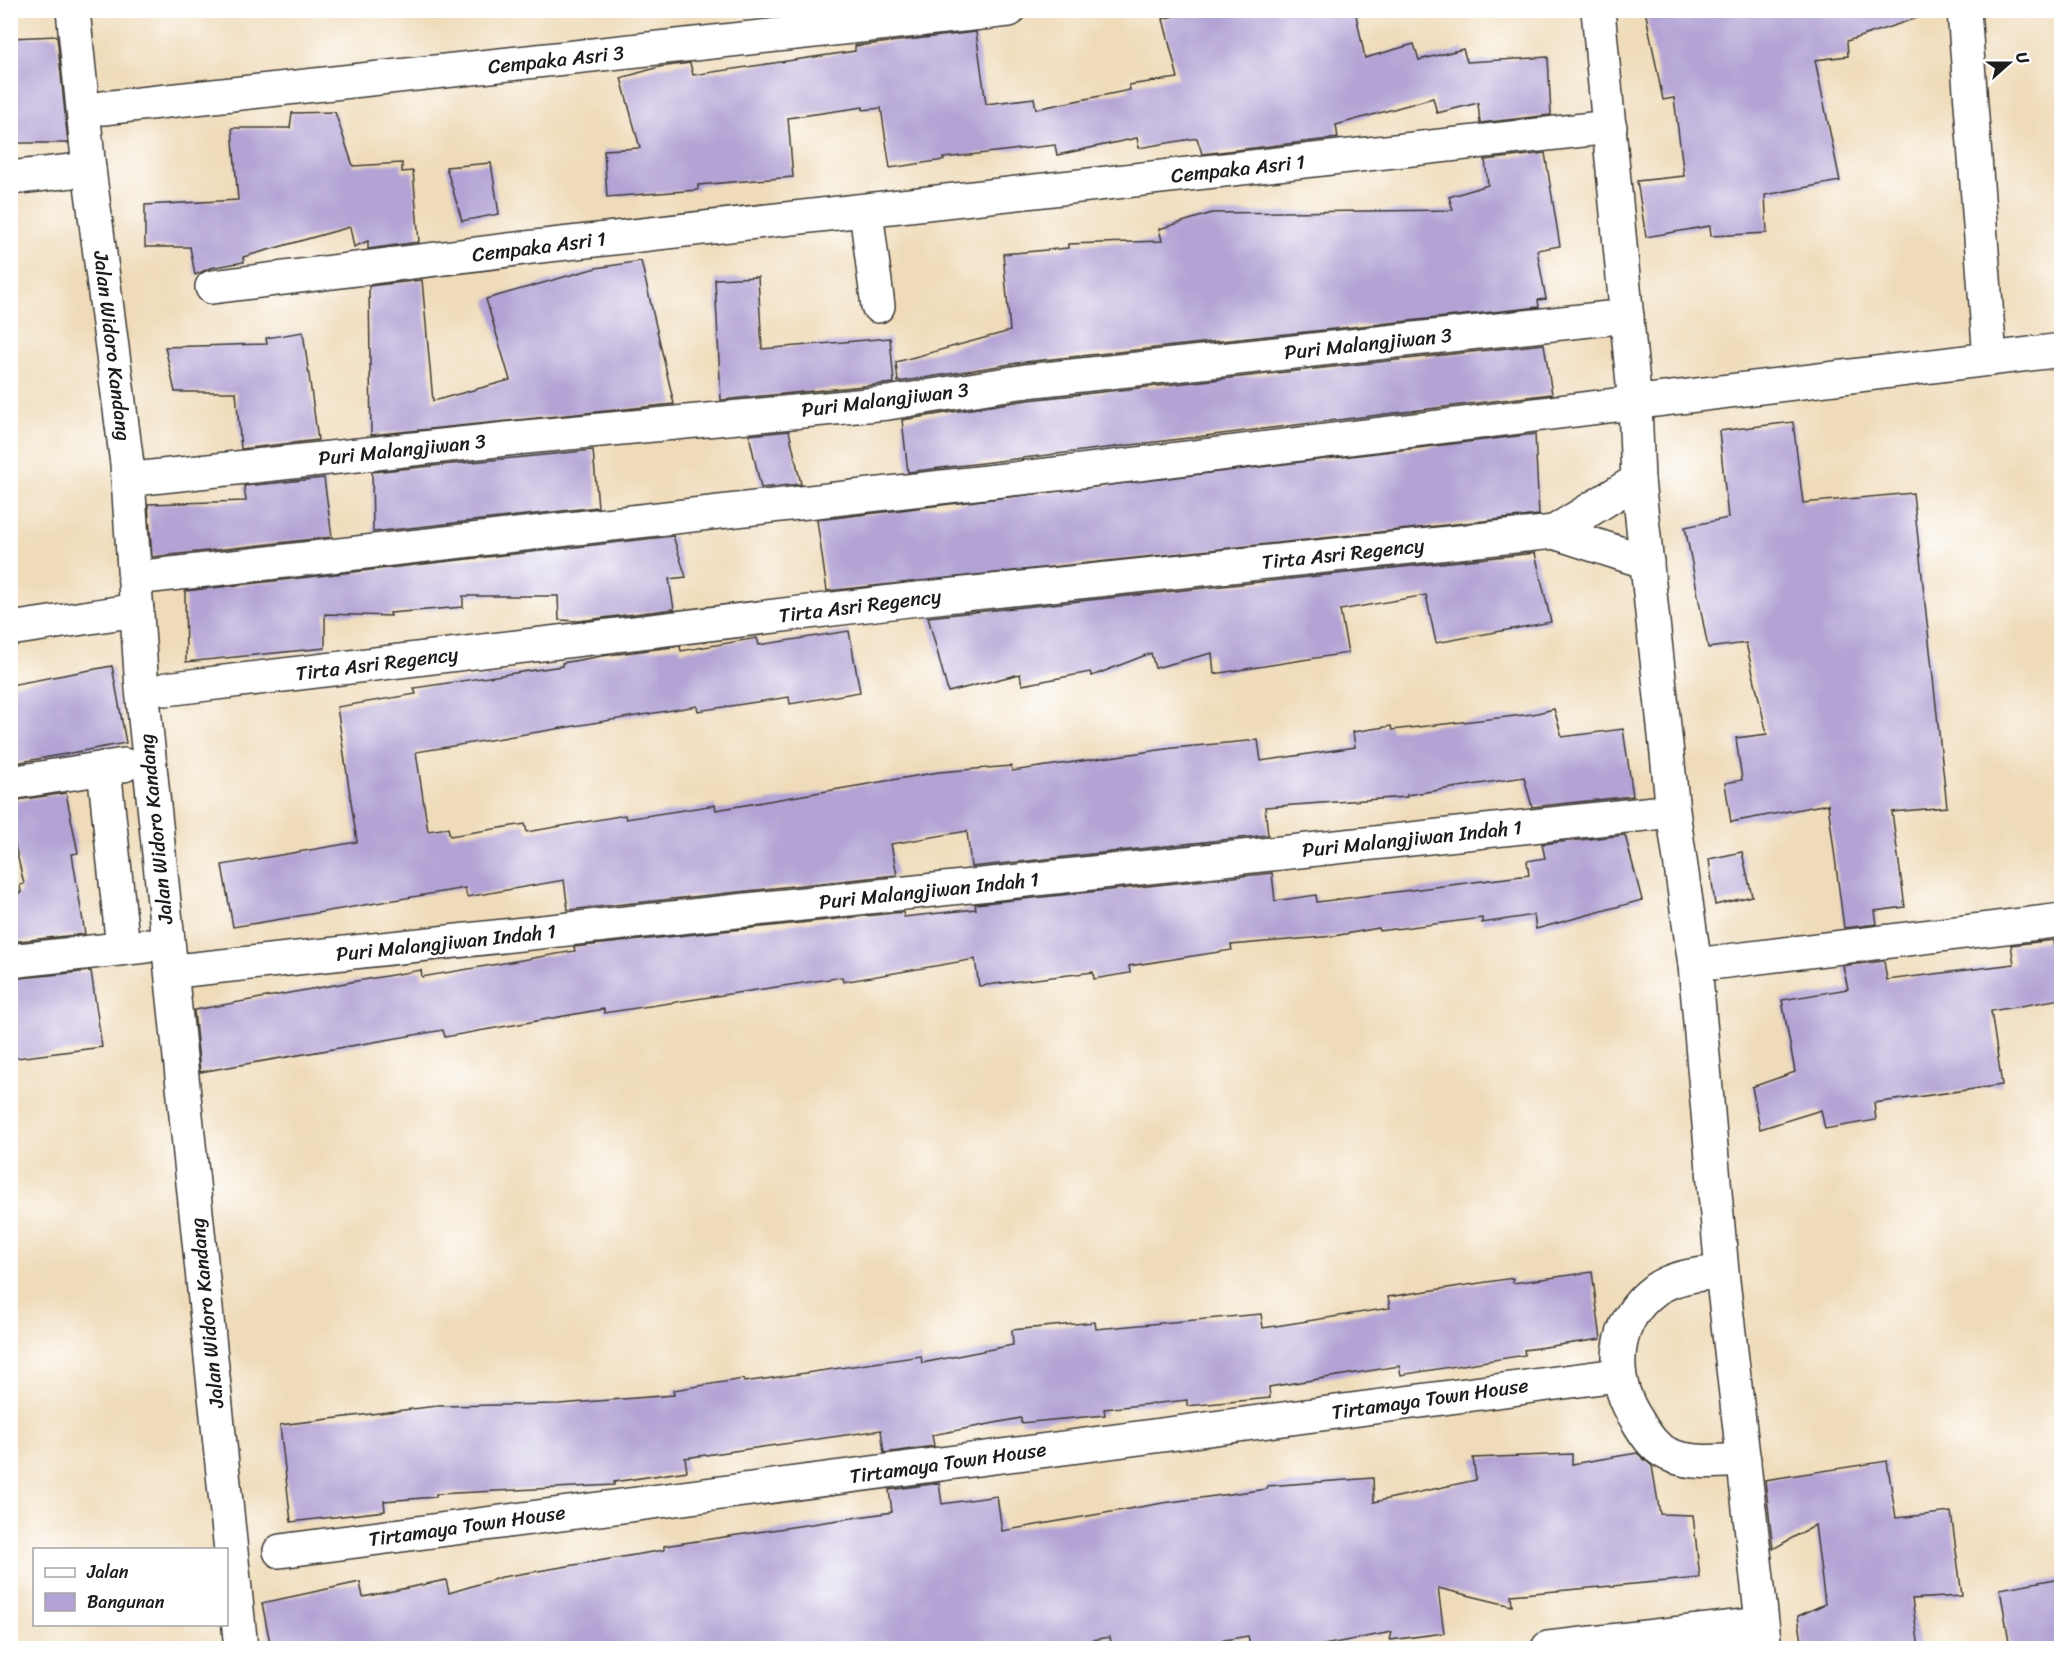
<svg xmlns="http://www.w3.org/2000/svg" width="2072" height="1659" viewBox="0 0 2072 1659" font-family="Sriracha,sans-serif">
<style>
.building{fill:#b2a3d4}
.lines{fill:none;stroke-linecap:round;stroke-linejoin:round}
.minor-casing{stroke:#3c3934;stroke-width:36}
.minor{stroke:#fff;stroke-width:33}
.labels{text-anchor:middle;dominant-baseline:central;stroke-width:5;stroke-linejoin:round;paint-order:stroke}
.street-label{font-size:20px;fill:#1c1c1c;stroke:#fff}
</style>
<rect width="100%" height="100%" fill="#fff"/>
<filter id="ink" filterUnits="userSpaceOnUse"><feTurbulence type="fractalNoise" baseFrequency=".0167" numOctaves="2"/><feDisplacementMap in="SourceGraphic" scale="12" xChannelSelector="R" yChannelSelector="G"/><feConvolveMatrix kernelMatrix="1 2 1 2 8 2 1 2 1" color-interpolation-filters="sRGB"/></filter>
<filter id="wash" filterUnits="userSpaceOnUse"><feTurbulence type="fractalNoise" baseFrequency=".008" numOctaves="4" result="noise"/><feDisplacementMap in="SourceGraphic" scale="24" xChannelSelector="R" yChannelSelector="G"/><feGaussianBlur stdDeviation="1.35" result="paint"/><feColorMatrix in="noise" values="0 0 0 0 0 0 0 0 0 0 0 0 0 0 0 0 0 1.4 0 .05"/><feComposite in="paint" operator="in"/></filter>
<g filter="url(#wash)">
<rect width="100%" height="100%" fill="#efdbb9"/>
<g id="blocks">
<!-- building -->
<g class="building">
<path d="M1195,10h160l10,48 49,-14 5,16 44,-11 4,13 81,-5 3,58 -71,8 -2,-20 -41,10 -4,-15 -97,27 2,13 -136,16 -5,-16 -58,10 -2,-10 -80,17 -2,-10 -112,13 1,2 -54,8 -9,-60 -18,2v-3l-75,11 5,59 -95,8v5l-91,7 -3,-47 36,-2 -19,-70 38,-11 31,-4 3,12 162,-24v-5l121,-14 10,72 48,-6 2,11 94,-19 -1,-5 49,-7 -15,-59z"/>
<path d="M1645,10h271l1,8 -70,23 1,15 -33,4 25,121 -75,14 2,38 -56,3 -1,-10 -64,11 -9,-56 47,-5 -10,-78 -11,2z"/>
<path d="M57,36l11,107h-58v-105z"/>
<path d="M335,112l18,54 49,-3v9l11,-1 6,71 -51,7v-8l-14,6 -4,-20 -107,30 1,5 -34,6 -15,7 -5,-28h-45v-42l93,-5 -6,-72h58l2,-15z"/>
<path d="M1545,153l15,93 -23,4 9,49 -8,1 1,7 -515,55 -126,20 -2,-20 114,-31 -7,-77 65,-6v-4l94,-3 -3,-12 53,-16 241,-3 -4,-13 39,-12 -3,-25z"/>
<path d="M491,163l8,51 -37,7 -16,-54z"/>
<path d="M641,261l33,143 -303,31 -2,-149 53,-6 11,121 77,-21 -24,-81 110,-31z"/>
<path d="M758,277l4,72 128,-11 4,45 -173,17 -6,-121z"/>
<path d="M303,332l15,108 -77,9 -5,-57h-61l-10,-45 102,-3 -1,-6z"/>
<path d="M1544,344l8,50 -644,78 -6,-52 126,-20z"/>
<path d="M1793,422l10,81 110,-10 34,314 -55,5 13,95 -30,4 2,13 -33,4 -16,-124 -97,18 -6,-39 17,-3 -6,-42 31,-4 -21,-91 -38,5 -23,-121 43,-9 -9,-87z"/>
<path d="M789,431l12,53 -40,4 -12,-53z"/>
<path d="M1535,434l4,81 -712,76 -10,-71z"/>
<path d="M593,450l5,57 -225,25 -1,-60z"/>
<path d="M324,478l8,59 -180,20 -4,-53 98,-3 -2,-15z"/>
<path d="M673,536l13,41 -17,2 5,30 -95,12 -20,-1 -1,-24h-95v11l-73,6 1,3 -66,-2v34l-139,14 -1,-71z"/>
<path d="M1535,553l16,69 -115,21 -10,-48 -86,15 8,43 -134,21 -2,-21 -57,15 -4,-15 -59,23 -2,-4 -68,13 -2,-11 -72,18 -20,-75z"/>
<path d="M849,631l11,61 -70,12 -1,-7 -91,14 -1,-5 -281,46 12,79 20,-3 2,8 75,-12 2,8 98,-17 1,4 89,-14 1,5 223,-38 72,-6 1,5 161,-23 85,-8 3,21 94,-14 -2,-15 38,-6 1,4 141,-16 21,-5 8,28 61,-8 10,67 -101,11 -8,-30 -117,18v2l-142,10 3,28 -297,32 -4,-36 -76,13 6,31 -329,35 -4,-30 -97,17 -2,-9 -232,39 -11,-62 135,-23 -20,-135 79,-13 -2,-6 148,-22v-3l40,-7 78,-10 1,5 76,-13 2,7z"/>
<path d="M112,666l14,77 -116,21v-79z"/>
<path d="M66,793l12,60 -6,1 13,80 -75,8v-49h11l-1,-8 4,-1 -14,-60v-23z"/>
<path d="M1625,835l17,65 -106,29 -2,-14 -52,8v-5l-103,13v-3l-45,8 -103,9 1,5 -103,16 1,7 -36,6 -1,-7 -114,14 -4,-27 -132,23 -1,-5 -238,36v-4l-159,28 -2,-7 -243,42 -6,-62 157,-28 70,-12 1,7 153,-26 -1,-4 329,-35 1,5 72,-8 -1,-5 297,-31 3,28 41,-6 1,7 212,-27 -2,-14 18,-3 -3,-14z"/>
<path d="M1742,852l10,44 -37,9 -6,-46z"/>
<path d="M2054,940l7,59 -70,12 11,74 -128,18 2,17 -51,9 -4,-19 -61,19 -8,-42 43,-15 -13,-72 66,-11 -5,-23 5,-1 36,-4 3,19 127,-16 -3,-19z"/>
<path d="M91,971l11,76 -92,12v-80z"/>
<path d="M1592,1272l9,67 -77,11 1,5 -124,20 -2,-9 -130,21 1,11 -83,8v-6l-83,9 1,6 -84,8v-5l-89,17 2,11 -50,7 -3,-23 -196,28 2,13 -73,11v3l-178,9v3l-52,4 1,10 -94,11 -11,-97 157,-19 122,-2 115,-9 -1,-5 70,-11 1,3 177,-26 1,7 91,-18 -1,-15 83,-8 1,7 165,-15 2,14 127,-20 -2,-11 125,-19v5z"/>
<path d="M1637,1453l15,13 8,48 33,1 7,63 -189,17 1,11 -74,-18 6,45 -54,7 2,-8 -84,16h-57l-3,-12 -72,12h-64l-2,-11 -66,11h-773l-9,-45 98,-21 3,15 83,-17 3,13 53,-16 162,-27v-4l228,-34 -3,-22 50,-7 3,21 55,-8 5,35 161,-28 104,-14v-3l106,-8 1,24 102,-22 -3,-22 99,-4v10z"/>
<path d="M1887,1461l9,57 55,-6 11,84 -50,3 7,49h-116l-5,-32 27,-12 -10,-79 -42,24 -8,-69z"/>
<path d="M2061,1578v69h-51l-10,-58z"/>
</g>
</g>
</g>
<g filter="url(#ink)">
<use href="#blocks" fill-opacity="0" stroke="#3c3934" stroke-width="1.5"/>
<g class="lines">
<defs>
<g id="minor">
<path d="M73,10l16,159 38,295 15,225 99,959"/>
<path d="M1598,10l37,395 3,75 35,331 22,154 27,307 43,376"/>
<path d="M1964,10l26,349"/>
<path d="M103,108l906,-98"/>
<path d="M10,178l79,-9"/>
<path d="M866,211l12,95"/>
<path d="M212,287l321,-40 1077,-120"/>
<path d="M143,478l383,-41 362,-34 138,-22 601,-65"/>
<path d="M1638,480l-84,52 93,30"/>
<path d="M135,578l930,-105 997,-123"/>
<path d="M10,629l127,-19"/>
<path d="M166,689l751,-90 637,-67"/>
<path d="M104,768l19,180"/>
<path d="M10,783l114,-18"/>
<path d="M10,961l136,-15"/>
<path d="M1695,965l367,-45"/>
<path d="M185,970l1488,-159"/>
<path d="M1722,1272c-22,2 -47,4 -66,17 -44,32 -47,88 -19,131 10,17 19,31 38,37 22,7 47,4 69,3"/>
<path d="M280,1551l1337,-176"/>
<path d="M1548,1648l214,-24"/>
</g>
</defs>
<!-- minor casing -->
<use href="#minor" class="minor-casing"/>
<!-- minor -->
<use href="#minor" class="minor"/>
</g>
</g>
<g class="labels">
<!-- street labels -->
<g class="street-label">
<text transform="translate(556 60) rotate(-6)">Cempaka Asri 3</text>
<text transform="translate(1238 169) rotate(-6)">Cempaka Asri 1</text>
<text transform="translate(539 247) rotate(-7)">Cempaka Asri 1</text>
<text transform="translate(1368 344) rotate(-6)">Puri Malangjiwan 3</text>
<text transform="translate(112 346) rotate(83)">Jalan Widoro Kandang</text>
<text transform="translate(885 400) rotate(-7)">Puri Malangjiwan 3</text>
<text transform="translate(402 450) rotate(-6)">Puri Malangjiwan 3</text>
<text transform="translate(1343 554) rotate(-6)">Tirta Asri Regency</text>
<text transform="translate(860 606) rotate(-7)">Tirta Asri Regency</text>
<text transform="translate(377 664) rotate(-7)">Tirta Asri Regency</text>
<text transform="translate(156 829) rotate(-96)">Jalan Widoro Kandang</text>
<text transform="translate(1412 839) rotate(-6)">Puri Malangjiwan Indah 1</text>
<text transform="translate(929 891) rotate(-6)">Puri Malangjiwan Indah 1</text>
<text transform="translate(446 943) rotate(-6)">Puri Malangjiwan Indah 1</text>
<text transform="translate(207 1313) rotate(-96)">Jalan Widoro Kandang</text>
<text transform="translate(1430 1399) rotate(-8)">Tirtamaya Town House</text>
<text transform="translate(948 1463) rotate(-8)">Tirtamaya Town House</text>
<text transform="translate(467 1526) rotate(-8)">Tirtamaya Town House</text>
</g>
</g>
<!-- margin -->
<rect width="2072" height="1659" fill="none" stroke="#fff" stroke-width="36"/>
<!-- legend -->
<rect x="33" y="1548" width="195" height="78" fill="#ffffff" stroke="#a4a4a4" stroke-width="1.5"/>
<rect x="45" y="1568" width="30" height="9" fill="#ffffff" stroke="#a4a4a4" stroke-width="1.5"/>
<text x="87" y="1578" font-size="18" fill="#1c1c1c">Jalan</text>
<rect x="45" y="1593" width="30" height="18" fill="#b2a3d4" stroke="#a4a4a4" stroke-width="1.5"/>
<text x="87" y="1608" font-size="18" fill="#1c1c1c">Bangunan</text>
<!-- north arrow -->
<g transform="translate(2009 63) rotate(69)" stroke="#ffffff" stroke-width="4.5" paint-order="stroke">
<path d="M0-4.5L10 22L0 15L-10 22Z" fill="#1c1c1c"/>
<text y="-9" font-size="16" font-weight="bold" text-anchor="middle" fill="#1c1c1c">U</text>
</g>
</svg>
